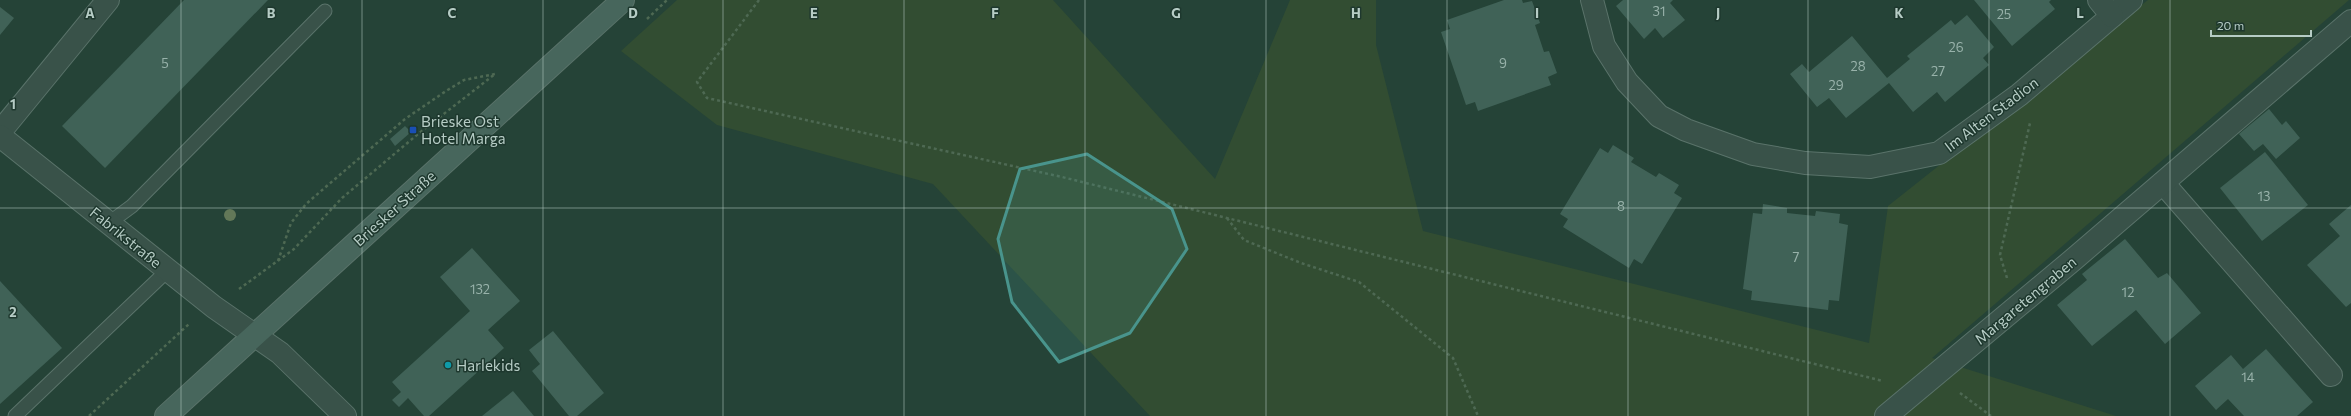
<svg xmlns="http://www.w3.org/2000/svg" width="2351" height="416" viewBox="0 0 2351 416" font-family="Commissioner,sans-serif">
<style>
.green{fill:#324d32}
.building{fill:#406257}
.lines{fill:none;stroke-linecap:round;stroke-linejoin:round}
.lane-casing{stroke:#5a736a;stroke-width:15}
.street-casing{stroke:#5a736a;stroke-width:24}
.secondary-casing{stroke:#5a736a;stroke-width:24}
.path{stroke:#4e6953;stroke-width:2.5;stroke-dasharray:3 3;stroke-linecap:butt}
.lane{stroke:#395249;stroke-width:13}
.street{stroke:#395249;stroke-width:22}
.secondary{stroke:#47665c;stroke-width:22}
.tree{fill:#637858}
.marked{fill:#49948c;fill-opacity:0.2;stroke:#49948c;stroke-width:3;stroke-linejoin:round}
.grid{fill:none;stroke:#b6ccc5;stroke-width:1;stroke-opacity:0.55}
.transit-dot{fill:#1a4fb4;stroke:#1e382e;stroke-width:1.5}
.culture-dot{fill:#0f9aa8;stroke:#1e382e;stroke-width:1.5}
.labels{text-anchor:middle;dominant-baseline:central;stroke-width:3;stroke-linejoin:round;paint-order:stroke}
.number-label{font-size:13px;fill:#98b2aa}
.street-label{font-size:15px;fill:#b6ccc5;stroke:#1e382e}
.poi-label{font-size:15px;fill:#b6ccc5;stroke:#1e382e;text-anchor:start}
.grid-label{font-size:13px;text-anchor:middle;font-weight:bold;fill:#b6ccc5;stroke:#1e382e;stroke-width:3;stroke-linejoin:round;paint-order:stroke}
</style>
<rect width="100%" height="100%" fill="#254337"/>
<!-- green -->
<path class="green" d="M677,0h376l162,179 75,-179h86v45l47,186 446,112 19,-137 260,-206h201l-417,358 184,58h-966l-217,-232 -216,-59 -96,-74z"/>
<!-- building -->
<g class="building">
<path d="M184,0h84l-163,168 -43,-42z"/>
<path d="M1504,0h18l1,3 9,-2 8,22 -5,2 9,27 5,-1 8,22 -9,4 3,8 -73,26 -3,-9 -9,3 -25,-73 9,-3 -3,-9z"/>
<path d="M1623,0h50l-3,3 15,17 -22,18 -8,-10 -11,11 -28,-33z"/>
<path d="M1974,0h77l-2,2 6,7 -43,37z"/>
<path d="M0,7l14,11 -14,17z"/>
<path d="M1967,15l27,32 -11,11 6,7 -44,37 -8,-10 -24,20 -24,-29 -43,35 -17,-20 -12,9 -27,-33 12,-10 7,8 43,-36 35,42 23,-19 -3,-3 44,-36 4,5z"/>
<path d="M2269,109l13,16 4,-4 14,17 -24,21 -13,-15 -9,7 -15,-17z"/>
<path d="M405,126l6,6 -16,14 -5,-7z"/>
<path d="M1613,145l21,13 -3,4 25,15 3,-4 20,12 -5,8 8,5 -40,66 -8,-5 -5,9 -66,-41 5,-8 -8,-5 40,-66 8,5z"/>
<path d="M2265,152l43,53 -46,36 -42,-53z"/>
<path d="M1763,204l24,4v5l28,3 1,-5 24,3 -1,9 9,2 -9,76 -10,-1 -1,10 -77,-10 1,-9 -9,-2 10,-76 9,1z"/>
<path d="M2351,205v98l-5,4 -39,-42 33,-29 -11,-12z"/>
<path d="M2125,239l33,39 9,-5 34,40 -36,31 -29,-34 -44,36 -35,-41 30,-25 -5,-6z"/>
<path d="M472,248l48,53 -32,29 16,18 -75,68h-5l-16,-18 -9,9 -7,-7 9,-8 -9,-10 78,-71 -30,-34z"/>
<path d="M0,281l62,67 -62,56z"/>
<path d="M553,331l51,62 -27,23h-8l-37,-45 8,-7 -11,-14z"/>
<path d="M2266,349l47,53 -16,14h-53l-16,-17 -12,11 -21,-24 36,-31 12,14z"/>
<path d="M513,391l21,25h-52z"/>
</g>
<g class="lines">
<defs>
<g id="lane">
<path d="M109,223l23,-17 193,-195"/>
<path d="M15,416l153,-146"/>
</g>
<g id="street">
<path d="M1592,0l12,46 23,36 32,34 27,14 67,24 52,9 65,4 69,-14 80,-58 112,-95"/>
<path d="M2099,0l13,16"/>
<path d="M0,132l108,-132"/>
<path d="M0,136l214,171 66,46 65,63"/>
<path d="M2163,183l168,192"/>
<path d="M1886,416l188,-157 277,-238"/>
</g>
<path id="secondary" d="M166,416l457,-416"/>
</defs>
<!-- lane casing -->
<use href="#lane" class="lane-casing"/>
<!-- street casing -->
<use href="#street" class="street-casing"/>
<!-- secondary casing -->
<use href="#secondary" class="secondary-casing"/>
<!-- path -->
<g class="path">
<path d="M759,0l-62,82 10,16 355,79 821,204"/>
<path d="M647,19l20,-19"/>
<path d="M1227,218l17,22 57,23 58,19 94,76 25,58"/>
<path d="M278,261l13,-38 15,-19 22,-19 77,-66 41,-28 18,-11 31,-6"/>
<path d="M2007,278l-7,-23 30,-132"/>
<path d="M239,289l55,-40 48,-51 76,-64 77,-60"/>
<path d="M1960,393l31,23"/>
<path d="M89,416l100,-92"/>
</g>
<!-- lane -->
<use href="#lane" class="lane"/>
<!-- street -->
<use href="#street" class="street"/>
<!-- secondary -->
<use href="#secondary" class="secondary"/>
</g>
<!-- trees -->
<circle class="tree" cx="230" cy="215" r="6"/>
<!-- marked area -->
<path class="marked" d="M1087,154l85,55 15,40 -57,84 -71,29 -47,-60 -14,-63 22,-70z"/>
<!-- grid -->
<path class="grid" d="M181,0v416M362,0v416M543,0v416M723,0v416M904,0v416M1085,0v416M1266,0v416M1447,0v416M1628,0v416M1808,0v416M1989,0v416M2170,0v416M0,208h2351"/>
<!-- markers -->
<rect class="transit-dot" x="409" y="126" width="8" height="8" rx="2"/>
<circle class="culture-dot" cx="448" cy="365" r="4"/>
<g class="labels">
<!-- number labels -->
<g class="number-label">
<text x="1659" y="11">31</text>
<text x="2004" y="14">25</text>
<text x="1956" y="47">26</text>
<text x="165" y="63">5</text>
<text x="1503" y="63">9</text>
<text x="1858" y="66">28</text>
<text x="1938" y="71">27</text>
<text x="1836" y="85">29</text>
<text x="2264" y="196">13</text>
<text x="1621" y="206">8</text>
<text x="1796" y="257">7</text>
<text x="480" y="289">132</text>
<text x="2128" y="292">12</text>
<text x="2248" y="377">14</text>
</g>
<!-- street labels -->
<g class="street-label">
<text transform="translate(1991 114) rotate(-37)">Im Alten Stadion</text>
<text transform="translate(394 208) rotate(-42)">Briesker Straße</text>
<text transform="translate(126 237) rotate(39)">Fabrikstraße</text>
<text transform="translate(2025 300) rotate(-40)">Margaretengraben</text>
</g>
<!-- poi labels -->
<g class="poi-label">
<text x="421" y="121">Brieske Ost<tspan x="421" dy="17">Hotel Marga</tspan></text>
<text x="456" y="365">Harlekids</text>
</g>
</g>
<g class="grid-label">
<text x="90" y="18">A</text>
<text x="271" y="18">B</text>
<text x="452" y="18">C</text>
<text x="633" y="18">D</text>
<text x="814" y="18">E</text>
<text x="995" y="18">F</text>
<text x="1176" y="18">G</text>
<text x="1356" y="18">H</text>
<text x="1537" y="18">I</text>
<text x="1718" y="18">J</text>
<text x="1899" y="18">K</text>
<text x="2080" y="18">L</text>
<text x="13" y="109">1</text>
<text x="13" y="317">2</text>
</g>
<!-- scale -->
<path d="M2211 30v6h100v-6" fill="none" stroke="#b6ccc5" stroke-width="2"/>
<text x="2217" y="30" font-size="12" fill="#b6ccc5" stroke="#1e382e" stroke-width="3" paint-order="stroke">20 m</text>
</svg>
